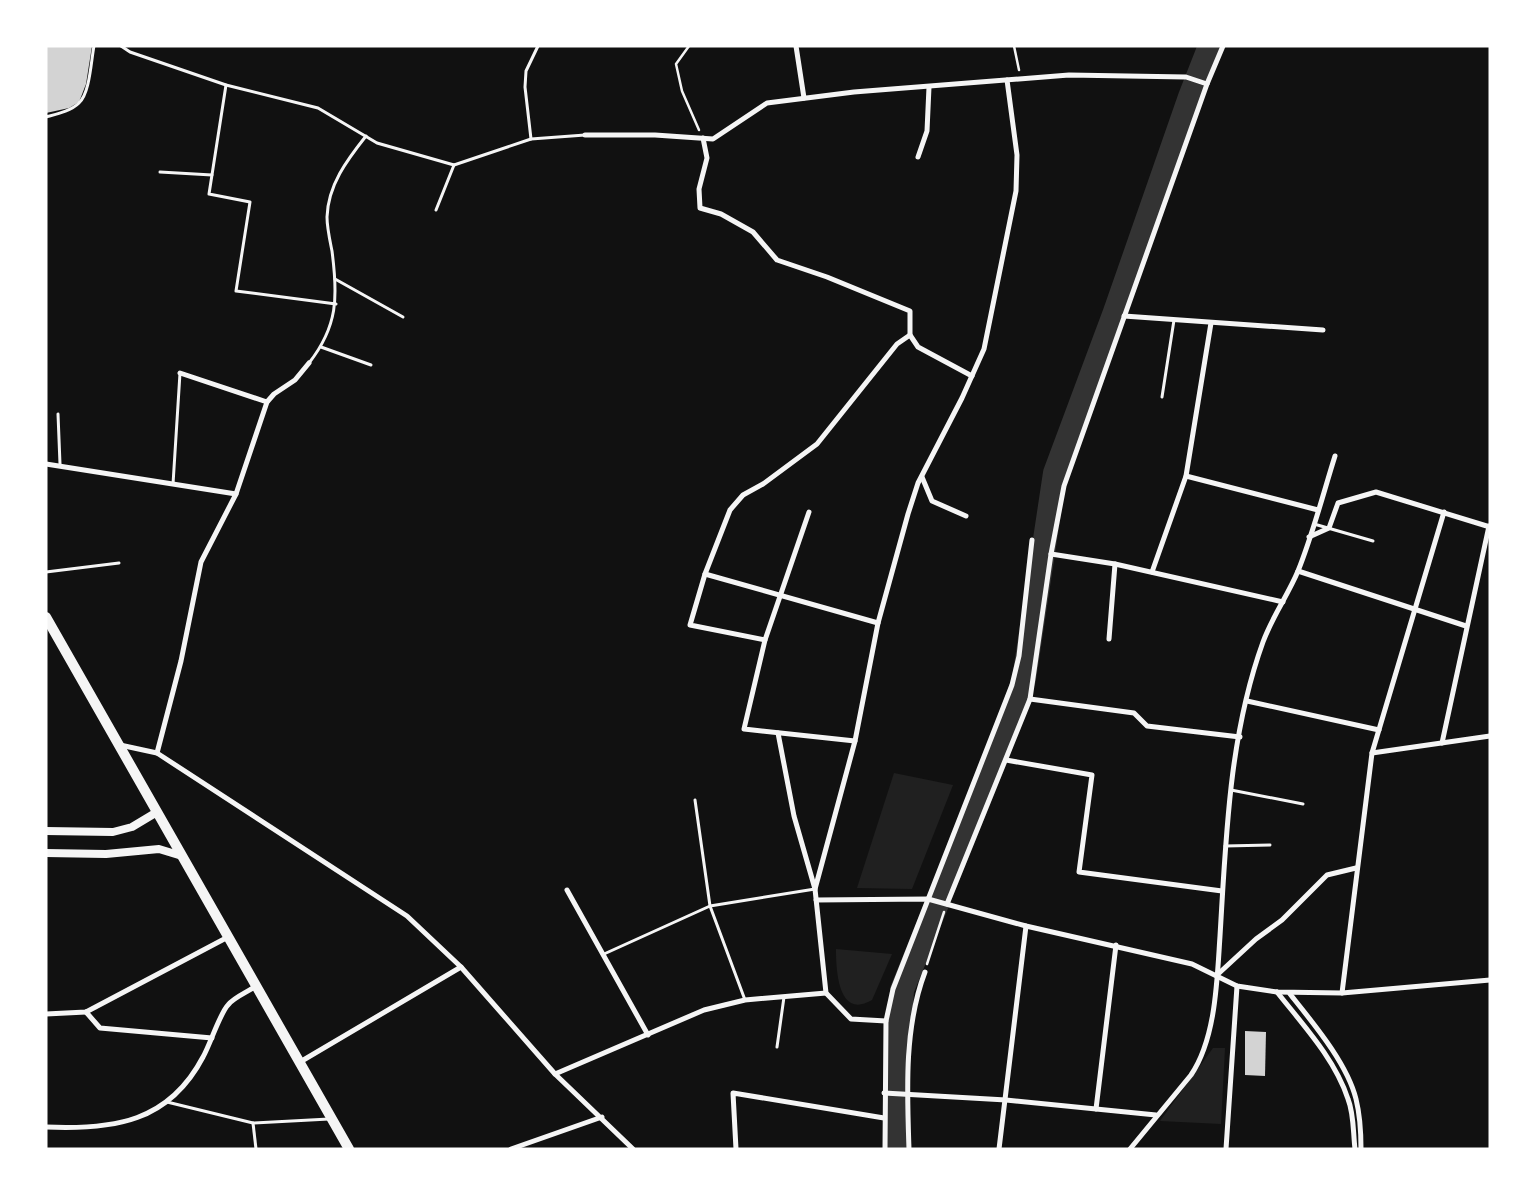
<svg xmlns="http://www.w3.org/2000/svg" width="1536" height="1195" viewBox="0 0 1536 1195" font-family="Roboto,sans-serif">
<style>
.green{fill:#202020}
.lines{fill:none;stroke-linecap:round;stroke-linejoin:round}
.river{stroke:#333;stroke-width:24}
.building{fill:#d3d3d3}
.path{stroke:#f5f5f5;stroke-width:2.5}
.service{stroke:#f5f5f5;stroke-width:3}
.minor{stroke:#f5f5f5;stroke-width:5}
.tertiary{stroke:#f5f5f5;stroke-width:8}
.primary{stroke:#f5f5f5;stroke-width:10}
</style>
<rect width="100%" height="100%" fill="#111"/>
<!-- green -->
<g class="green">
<path d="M894,773l59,12 -41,104 -55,-1z"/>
<path d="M836,949l56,5 -20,46c-34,20 -36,-30 -36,-51z"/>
<path d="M1213,1048h12l-4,76 -61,-3z"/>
</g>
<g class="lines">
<!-- river -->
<path class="river" d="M899,1149l-2,-63 5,-96 96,-237 26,-74 31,-206 60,-161 75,-215 20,-51"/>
</g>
<!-- building -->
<g class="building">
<path d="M46,46h46l-6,38 -7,18 -10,6 -23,5z"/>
<path d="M1245,1031l21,1 -1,44 -20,-1z"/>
</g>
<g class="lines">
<!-- path -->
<g class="path">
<path d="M689,46l-13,18 6,27 17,39"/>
<path d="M1014,46l5,24"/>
<path d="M927,964l17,-52"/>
</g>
<!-- service -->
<g class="service">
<path d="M121,46l9,6 96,33 92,23 59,35 77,22 77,-26 54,-4"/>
<path d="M226,85l-17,109 41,8 -14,89 100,13"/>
<path d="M46,117c11,-3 25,-6 33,-14 11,-10 12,-42 15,-57"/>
<path d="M531,139l-6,-52 1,-16 12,-25"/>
<path d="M160,172l52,3"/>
<path d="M436,210l18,-45"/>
<path d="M335,279l68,38"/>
<path d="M321,347l50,18"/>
<path d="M309,363c29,-37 29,-66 23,-112 -2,-10 -5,-23 -5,-34 1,-32 20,-57 39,-81"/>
<path d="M1162,397l12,-77"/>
<path d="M58,414l2,50"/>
<path d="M173,484l7,-111"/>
<path d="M1314,524l59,17"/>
<path d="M46,572l73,-9"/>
<path d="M1231,790l72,14"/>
<path d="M695,800l15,106 35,94"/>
<path d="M1225,846l45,-1"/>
<path d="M604,954l106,-48 105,-17"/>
<path d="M777,1047l7,-50"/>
<path d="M167,1102l86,21 76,-4"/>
<path d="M253,1123l3,26"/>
</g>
<!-- minor -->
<g class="minor">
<path d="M796,46l8,52"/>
<path d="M585,135h70l58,4 54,-36 87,-11 215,-17 117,2 21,7"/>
<path d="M703,138l4,20 -8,31 1,19 21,6 32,18 24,28 50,17 83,34v24l8,12 54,29"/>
<path d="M918,157l9,-26 2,-44"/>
<path d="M1124,316l199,14"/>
<path d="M180,373l87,29"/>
<path d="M46,464l190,30"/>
<path d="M1186,476l132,34"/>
<path d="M922,477l10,24 34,15"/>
<path d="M809,512l-44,128 -21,89 111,12"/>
<path d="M1309,537l20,-9 9,-25 38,-11 114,35"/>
<path d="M1051,554l64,10 168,38"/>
<path d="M1298,571l168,55"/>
<path d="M1152,572l34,-96 25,-153"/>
<path d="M705,574l173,49"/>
<path d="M1109,639l6,-75"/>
<path d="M765,640l-75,-15 15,-51 25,-64 13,-15 20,-11 54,-40 80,-100 13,-9"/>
<path d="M1030,699l104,14 13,13 93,11"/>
<path d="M1247,701l132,29"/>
<path d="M778,733l16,83 21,73"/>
<path d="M1442,743l47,-217"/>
<path d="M120,745l37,8 250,163 54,51 94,107 78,75"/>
<path d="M157,753l24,-92 20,-99 35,-68 31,-92 7,-8 21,-14 14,-17"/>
<path d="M1372,753l118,-17"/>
<path d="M1006,760l86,15 -13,97 143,19"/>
<path d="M567,890l81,145"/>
<path d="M816,900l112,-1 98,27 166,38 45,22 40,6 65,1 148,-13"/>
<path d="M947,904l83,-205 21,-145 13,-68 143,-402 16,-38"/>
<path d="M1217,975l39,-36 26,-19 45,-45 29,-7"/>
<path d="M1277,992c26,33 58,67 71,107 6,15 5,33 7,50"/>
<path d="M1342,993l30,-240 72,-241"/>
<path d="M1290,994c23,29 57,69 66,105 4,16 5,33 5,50"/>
<path d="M86,1012l14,16 112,10"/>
<path d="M46,1014l40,-2 142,-75"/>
<path d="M886,1021l-35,-2 -25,-26 -11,-104 40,-148 23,-118 30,-109 10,-31 44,-85 22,-49 32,-158 1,-36 -10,-75"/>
<path d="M300,1062l161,-95"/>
<path d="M555,1074l149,-64 41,-10 81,-7"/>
<path d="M884,1093l122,7 150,15"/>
<path d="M1096,1109l20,-164"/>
<path d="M46,1127c68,3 123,-5 157,-70 7,-12 17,-44 25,-52 6,-8 20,-13 28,-19"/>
<path d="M511,1149l91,-32"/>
<path d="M736,1149l-3,-56 151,25"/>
<path d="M885,1149l1,-128 7,-32 119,-304 7,-29 13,-116"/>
<path d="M909,1149c-2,-58 -5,-122 16,-177"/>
<path d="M999,1149l27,-223"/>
<path d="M1130,1149l61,-74c25,-37 26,-95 29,-139 6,-98 9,-200 43,-294 9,-25 25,-47 35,-71 15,-37 25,-77 37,-115"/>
<path d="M1226,1149l11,-163"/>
</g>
<!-- tertiary -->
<g class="tertiary">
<path d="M46,831l67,1 19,-5 25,-15"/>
<path d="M46,853l60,1 53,-5 23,7"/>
</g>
<!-- primary -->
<path class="primary" d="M46,617l303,532"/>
</g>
<!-- border -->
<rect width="1536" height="1195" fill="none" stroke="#ffffff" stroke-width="95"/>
</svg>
